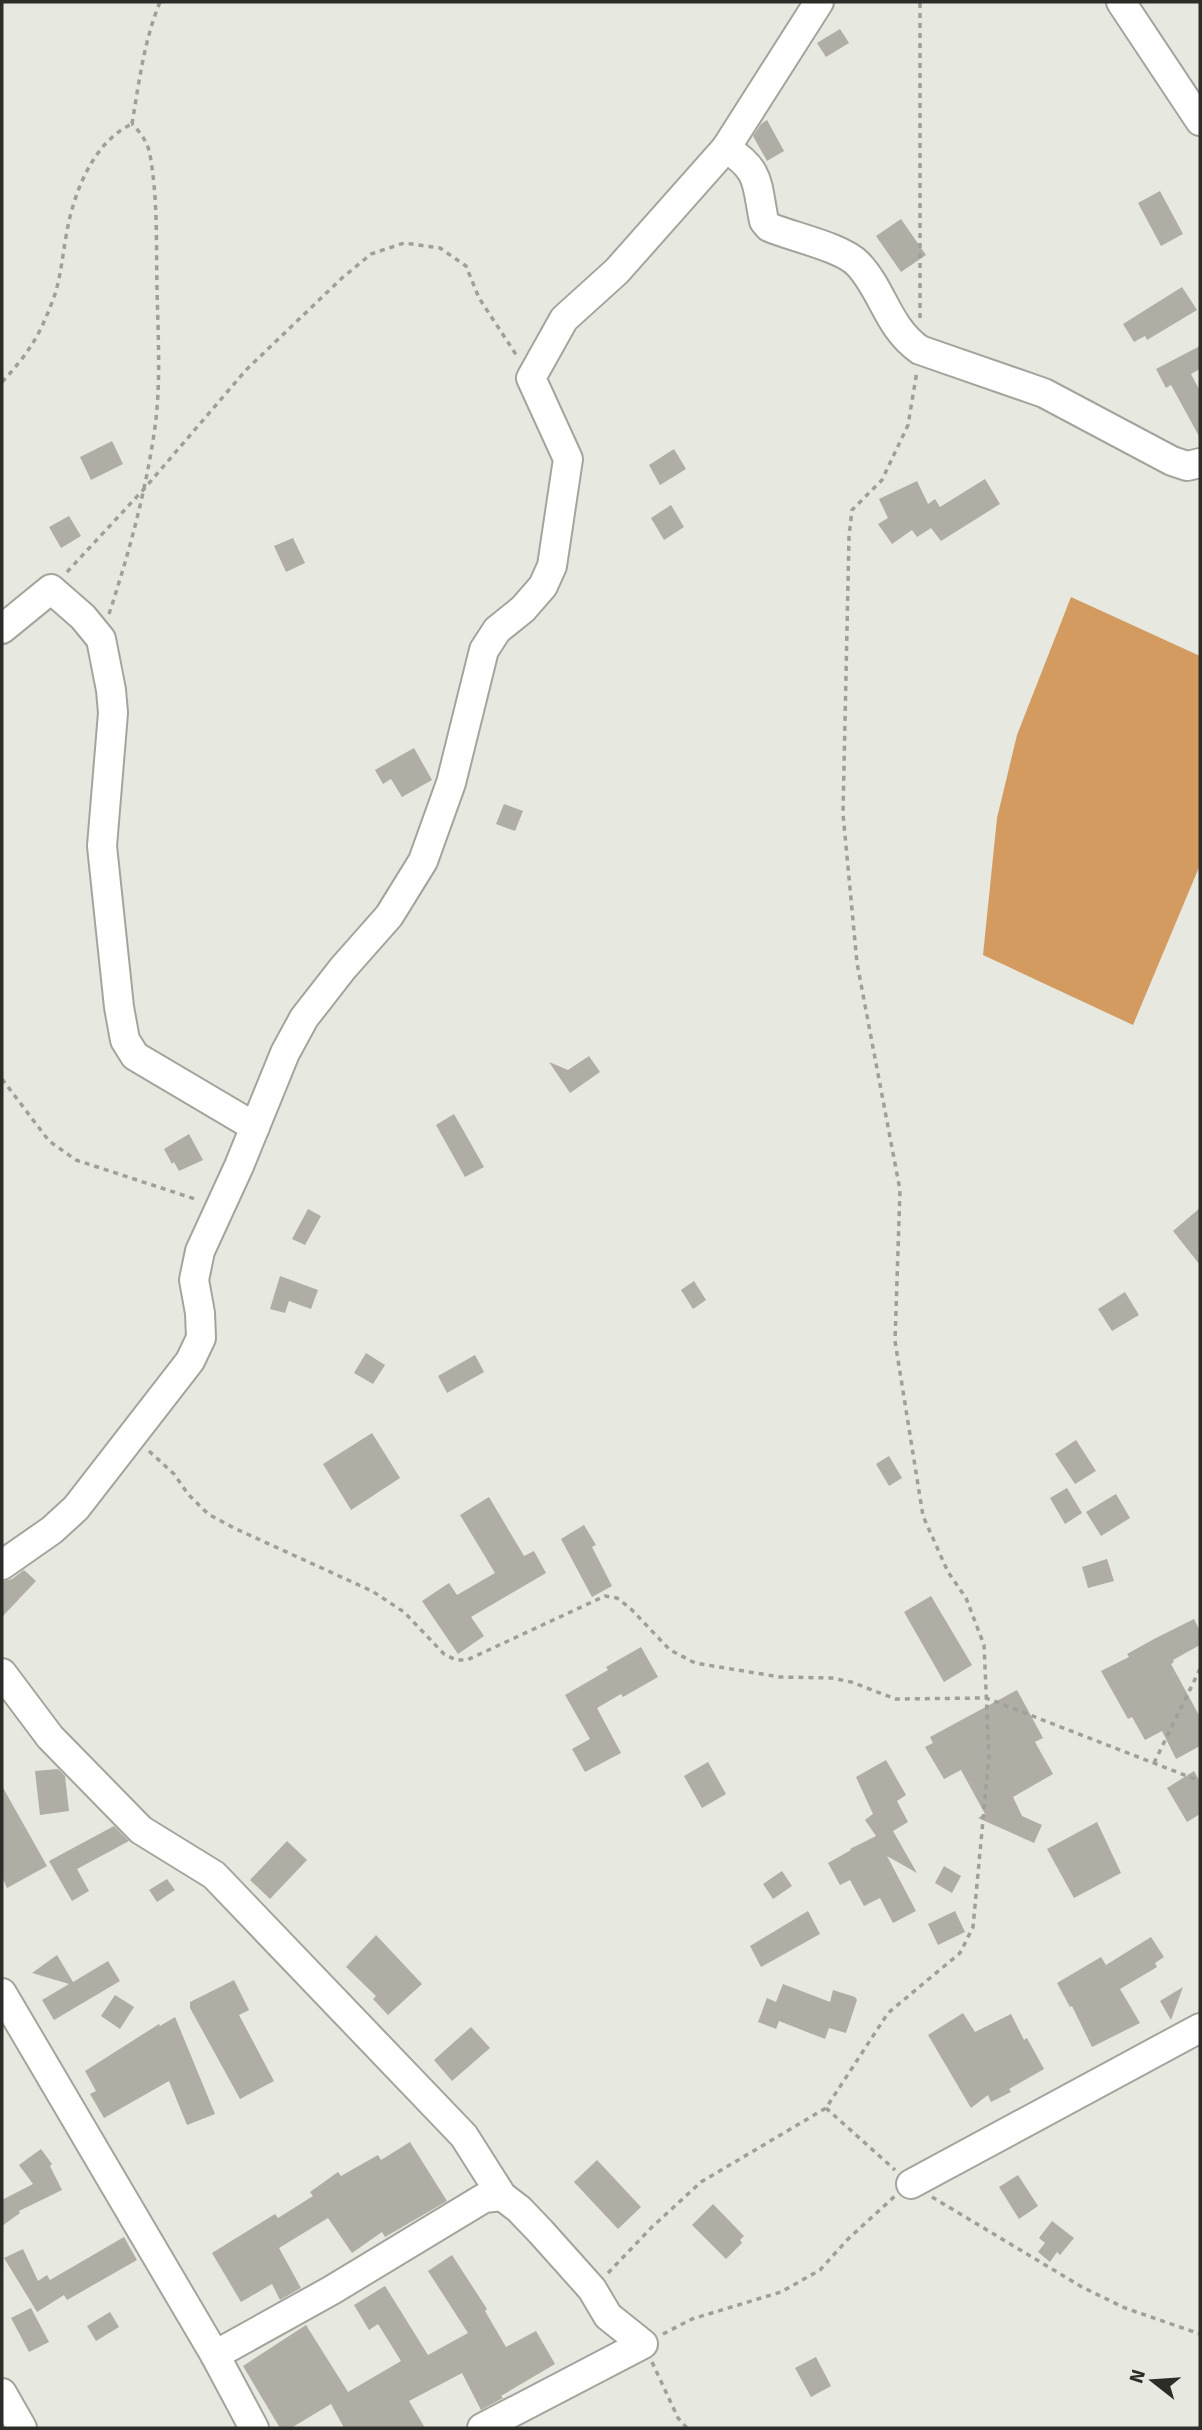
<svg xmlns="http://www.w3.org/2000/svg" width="1202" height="2430" viewBox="0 0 1202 2430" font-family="Signika,sans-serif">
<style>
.forest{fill:#d39b60}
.building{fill:#afada4}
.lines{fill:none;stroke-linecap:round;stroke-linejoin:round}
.minor-casing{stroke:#a3a59d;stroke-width:32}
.path{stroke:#9ea099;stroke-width:3.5;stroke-dasharray:5 5;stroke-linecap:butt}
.minor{stroke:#fff;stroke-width:28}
</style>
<rect width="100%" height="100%" fill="#e7e9e0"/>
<!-- forest -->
<path class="forest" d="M1071,597l129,59v209l-67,160 -150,-70 14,-137 20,-83z"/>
<!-- building -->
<g class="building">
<path d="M840,29l9,14 -23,14 -9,-14z"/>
<path d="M767,120l17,31 -17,10 -14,-25 8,-12z"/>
<path d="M1160,191l23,43 -22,12 -23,-43z"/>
<path d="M901,219l25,36 -25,17 -25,-36z"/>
<path d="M1182,287l15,23 -50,30 -2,-4 -11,6 -11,-18z"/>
<path d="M1200,346v23l-9,5 9,17v47l-29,-53 -5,3 -10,-19z"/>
<path d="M112,441l11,23 -32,16 -11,-23z"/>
<path d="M674,449l12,20 -26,16 -11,-20z"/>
<path d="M985,479l15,25 -59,37 -10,-13 -14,9 -5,-7 -20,14 -14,-20 10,-6 -9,-19 38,-18 11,23 7,-5 5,8z"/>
<path d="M671,505l13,22 -20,13 -13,-22z"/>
<path d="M69,516l12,20 -20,12 -12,-21z"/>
<path d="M293,538l12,25 -19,9 -12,-26z"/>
<path d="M414,748l18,32 -30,17 -11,-18 -8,5 -8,-14z"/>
<path d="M504,804l19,7 -8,20 -19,-7z"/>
<path d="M589,1056l11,16 -30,21 -21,-31 19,8z"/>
<path d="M454,1114l30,53 -19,10 -29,-52z"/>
<path d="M189,1134l14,26 -24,11 -5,-9 -2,2 -8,-15z"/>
<path d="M1200,1208v57l-27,-34z"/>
<path d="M308,1209l13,7 -16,29 -13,-6z"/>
<path d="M280,1276l38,14 -7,19 -22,-8 -4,12 -15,-4z"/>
<path d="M694,1281l12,19 -13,9 -12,-19z"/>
<path d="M1125,1292l14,23 -27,16 -14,-22z"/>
<path d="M366,1353l19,12 -12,19 -19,-11z"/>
<path d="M475,1355l9,17 -37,21 -9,-17z"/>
<path d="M372,1433l28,45 -49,32 -28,-46z"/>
<path d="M1076,1440l20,31 -21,13 -20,-30z"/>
<path d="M889,1456l13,22 -13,8 -13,-22z"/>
<path d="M1067,1488l15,25 -17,11 -15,-26z"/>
<path d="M1116,1494l14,24 -29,18 -15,-24z"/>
<path d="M489,1497l35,59 10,-5 12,22 -75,44 13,19 -26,18 -36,-53 27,-18 8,12 38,-22 -35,-58z"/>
<path d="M584,1525l12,20 -4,2 20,39 -20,11 -31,-58z"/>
<path d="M1107,1559l7,22 -26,7 -6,-21z"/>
<path d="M24,1570l12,11 -34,36v-36l10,-2z"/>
<path d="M931,1596l41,69 -28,17 -40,-70z"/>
<path d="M1194,1619l6,12v14l-27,15 1,2 -3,2 29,53v29l-24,13 -14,-28 -17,9 -13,-23 -4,2 -27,-48 28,-14 -2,-3 27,-15z"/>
<path d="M641,1647l17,30 -35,20 -2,-3 -24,14 24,45 -36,19 -13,-23 18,-10 -25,-44 43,-25 -2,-3z"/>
<path d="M1017,1690l26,48 -8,4 18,32 -40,23 9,19 20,9 -8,18 -56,-25 7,-4 -24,-44 -17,9 -19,-32 8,-4 -3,-6z"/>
<path d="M886,1760l20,35 -9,6 11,21 -15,9 24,42 -30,-17 29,55 -23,12 -13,-25 -16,8 -14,-26 -10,5 -12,-22 23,-13 -1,-1 26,-13 -11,-16 8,-6 -17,-37z"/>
<path d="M708,1762l18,32 -24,14 -18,-32z"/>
<path d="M58,1769l7,7 4,35 -29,4 -5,-44z"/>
<path d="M1194,1771l6,11v32l-13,8 -20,-34z"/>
<path d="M2,1786l45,80 -40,22 -5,-11z"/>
<path d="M1097,1822l24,51 -47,25 -27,-49z"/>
<path d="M114,1826l15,15 -52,28 12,22 -17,10 -23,-40z"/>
<path d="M287,1841l20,19 -37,39 -20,-19z"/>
<path d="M944,1866l17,10 -9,17 -17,-10z"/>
<path d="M782,1871l10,15 -19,13 -10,-15z"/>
<path d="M167,1879l8,11 -18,12 -8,-12z"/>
<path d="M808,1911l12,23 -59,33 -11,-21z"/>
<path d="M955,1911l10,21 -27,13 -10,-21z"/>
<path d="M376,1935l46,49 -34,31 -15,-16 3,-3 -30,-29z"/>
<path d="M1151,1937l13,20 -9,6 2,4 -37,22 20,34 -48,24 -20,-41 -2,1 -13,-24 44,-26 5,8z"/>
<path d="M57,1955l16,27 35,-21 12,20 -66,39 -12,-20 27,-16 -37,-11z"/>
<path d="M234,1980l15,30 -10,5 35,66 -34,18 -50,-91v-6z"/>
<path d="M783,1984l47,18 3,-12 22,7 2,3 -11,33 -17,-5 -4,11 -46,-18 -3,8 -18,-7 9,-24 9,4z"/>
<path d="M1183,1987l-12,33 -11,-19z"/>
<path d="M115,1995l19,12 -14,22 -19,-13z"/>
<path d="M963,2013l12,19 36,-18 13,26 3,-2 17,31 -35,20 2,3 -20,10 -3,-7 -17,13 -43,-73z"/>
<path d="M175,2017l40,97 -28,11 -18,-44 -65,37 -14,-24 6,-3 -11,-20 74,-47 1,2z"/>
<path d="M471,2027l19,21 -38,33 -18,-21z"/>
<path d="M410,2142l37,59 -62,36 -3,-5 -30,21 -24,-35 -49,30 22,40 -21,12 -8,-16 -31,18 -29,-49 63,-39 3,4 35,-22 -3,-4 28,-20 3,4 37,-21 3,5z"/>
<path d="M41,2149l11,15 -2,2 12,24 -43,21 1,2 -18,13v-26l31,-16 -14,-19z"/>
<path d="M597,2160l44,47 -23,22 -44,-47z"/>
<path d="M1018,2175l20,31 -19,13 -20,-32z"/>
<path d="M713,2204l31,32 -4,4 2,3 -16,16 -34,-34z"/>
<path d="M1052,2221l22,17 -14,17 -3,-3 -7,10 -12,-10 7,-9 -6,-5z"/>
<path d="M124,2237l13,23 -70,40 -3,-5 -27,17 -33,-54 19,-9 15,32 9,-6 3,5z"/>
<path d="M452,2255l35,54 -2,2 21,36 30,-16 19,33 -54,32 2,2 -22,12 -19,-37 -53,28 16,27h-81l-13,-24 -40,24h-11l-37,-62 63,-41 42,67 53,-31 -23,-37 -9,6 -15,-25 31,-19 43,69 40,-22 -40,-62z"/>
<path d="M31,2308l18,34 -20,10 -18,-34z"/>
<path d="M110,2312l9,15 -23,14 -9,-15z"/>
<path d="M816,2357l15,29 -20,11 -16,-29z"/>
</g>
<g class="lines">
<defs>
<g id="minor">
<path d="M1121,2l79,119"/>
<path d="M726,148c35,23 30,34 38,73l5,6c23,10 73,20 89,37 25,26 29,63 62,86l124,43 128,68 15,5 13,-3"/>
<path d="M2,629l49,-40 32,28 18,22 10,51 2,23 -11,133 17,161 6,33 10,16 120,71"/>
<path d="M2,1565l50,-35 24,-22 114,-147 11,-23 -1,-25 -6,-33 6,-29 39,-85 46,-113 19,-35 39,-50 46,-52 34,-55 28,-78 33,-133 13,-20 26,-21 20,-23 9,-20 16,-107 -37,-81 33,-59 53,-48 109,-123 93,-146"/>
<path d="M2,1673l48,64 91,93 73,45 250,261 38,60 17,13 22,23 51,57 16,27 35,28 -161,84"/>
<path d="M2,1993l213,362 39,73"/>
<path d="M911,2184l289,-156"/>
<path d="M215,2355l117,-65 152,-92 18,-2"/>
<path d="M2,2393l20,35"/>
</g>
</defs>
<!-- minor casing -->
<use href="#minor" class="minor-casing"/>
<!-- path -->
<g class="path">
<path d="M132,124c7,-42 12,-83 28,-122"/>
<path d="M920,318v-316"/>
<path d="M2,382c24,-26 36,-43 49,-77 10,-24 11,-48 16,-74 7,-39 27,-90 65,-107"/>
<path d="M67,572l77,-83 102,-119 96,-92 29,-24 33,-11 36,5 26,18 13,32 38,58"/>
<path d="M109,614c20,-61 37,-123 46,-187 6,-45 3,-92 2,-138 -1,-44 1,-90 -7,-134 -2,-12 -9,-22 -18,-31"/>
<path d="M2,1079l47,62 27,19 122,40"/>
<path d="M149,1451l25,23 14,20 20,20 26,14 138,63 32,21 40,42 12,6h11l138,-64 12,2 13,10 40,42 25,13 85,14 52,1 19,4 45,17 90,-1 214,83"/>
<path d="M1154,1763l46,-94"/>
<path d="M826,2108l69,62"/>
<path d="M932,2197l150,90 43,21 75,26"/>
<path d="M608,2273l44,-46 49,-45 125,-74 62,-95 72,-60 13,-26 16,-171 -5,-111 -18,-47 -18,-26 -25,-56 -28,-175 5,-151 -43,-227 -14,-149 6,-278 3,-26 30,-30 26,-55 9,-54"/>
<path d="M663,2334l29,-15 89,-27 39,-22 28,-31 47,-43"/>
<path d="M652,2362l26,56 9,10"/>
</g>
<!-- minor -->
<use href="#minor" class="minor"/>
</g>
<!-- border -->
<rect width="1202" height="2430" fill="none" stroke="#2c2d29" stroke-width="7"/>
<!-- north arrow -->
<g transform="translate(1153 2381) rotate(287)" stroke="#e7e9e0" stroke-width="5" paint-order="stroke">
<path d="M0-5L12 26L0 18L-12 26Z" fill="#2c2d29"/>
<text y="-10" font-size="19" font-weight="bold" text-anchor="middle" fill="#2c2d29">N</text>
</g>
</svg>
